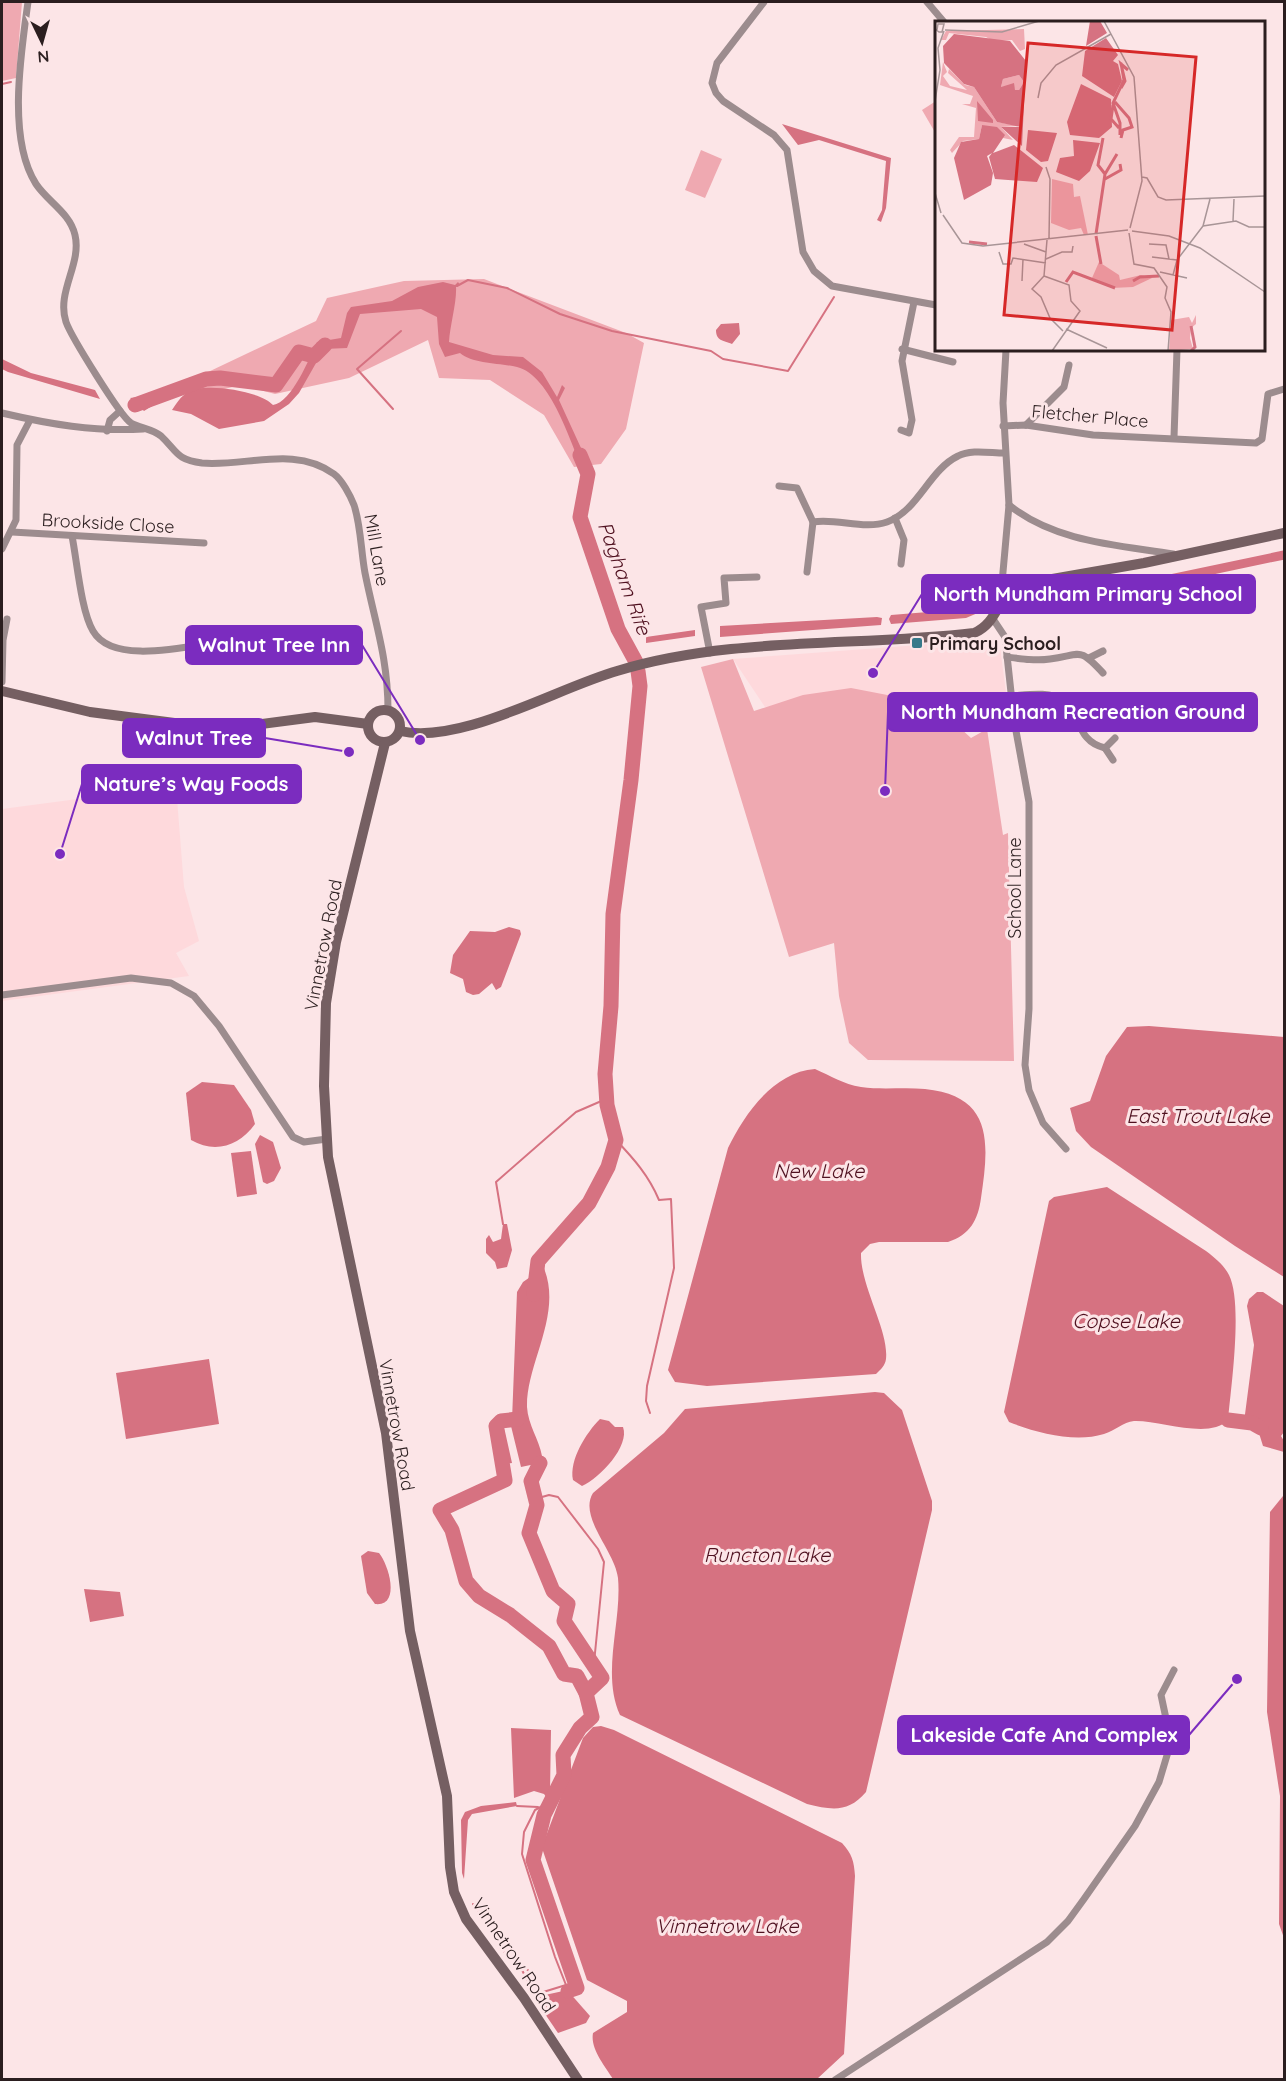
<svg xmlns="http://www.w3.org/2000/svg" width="1286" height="2081" viewBox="0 0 1286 2081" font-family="Quicksand,sans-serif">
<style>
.built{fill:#fed9dc}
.green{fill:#efa9b1}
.water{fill:#d67281}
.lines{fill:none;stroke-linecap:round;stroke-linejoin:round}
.stream{stroke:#d67281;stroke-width:2}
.canal{stroke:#d67281;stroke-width:9}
.river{stroke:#d67281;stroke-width:15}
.street{stroke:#9c8c8e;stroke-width:7}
.secondary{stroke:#755f62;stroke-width:10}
.poi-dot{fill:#37798a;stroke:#fce5e7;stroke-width:2}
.labels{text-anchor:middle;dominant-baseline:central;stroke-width:6;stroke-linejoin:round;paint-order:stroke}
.street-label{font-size:18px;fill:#2b1e1f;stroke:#fce5e7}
.poi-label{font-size:18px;font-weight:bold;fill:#2b1e1f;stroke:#fce5e7;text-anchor:start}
.water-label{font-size:20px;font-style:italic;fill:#501120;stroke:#fce5e7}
.inset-river{fill:none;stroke:#d67281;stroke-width:3}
.inset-road{fill:none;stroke:#a89597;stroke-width:1.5}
.view{fill:#d62828;fill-opacity:0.15;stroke:#d62828;stroke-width:3}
.inset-edge{fill:none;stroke:#2b1e1f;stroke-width:3}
.leader{fill:none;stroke:#7b2cbf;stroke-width:2}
.callout-dot{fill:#7b2cbf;stroke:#fce5e7;stroke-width:2}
.callout{fill:#7b2cbf;stroke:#7b2cbf;stroke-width:2}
.callout-label{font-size:20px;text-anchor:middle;font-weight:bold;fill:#fff}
</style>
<rect width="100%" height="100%" fill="#fce5e7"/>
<!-- built -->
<g class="built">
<path d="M999,639l8,61 -70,-4 -1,11 -2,-3 -40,-7 -129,10 -32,-48z"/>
<path d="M176,786l8,101 15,54 -23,12 13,23 -187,25v-192z"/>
</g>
<!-- green -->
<g class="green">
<path d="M2,2h20l-6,76 -14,3z"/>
<path d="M936,101v33l-14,-24z"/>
<path d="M701,150l21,9 -17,39 -20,-8z"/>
<path d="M484,279l142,54 18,10 -18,86 -25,35 -27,3 -30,-52 -54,-35 -51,-2 -11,-38 -79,38 -74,16 -34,-9 -46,11 -8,-14 129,-61 11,-23 77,-17z"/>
<path d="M733,659l21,52 49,-16 48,-7 83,16 37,34 16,-9 16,106 5,-2 6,228 -146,-1 -19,-17 -10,-47 -5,-53 -45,14 -88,-290z"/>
</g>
<!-- water -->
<g class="water">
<path d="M782,124l109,34 -5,50 -5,14 -4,-2 5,-10 4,-49 -67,-21 -21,5z"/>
<path d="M443,282l12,3 3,-3 2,3 -4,2c1,15 -6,38 -7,55l44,13 30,2 19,15 15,25 5,-12 3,3 -6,12 33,72 -8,2c-12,-28 -33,-99 -67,-107 -17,-4 -44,-3 -57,-14l-15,4 -6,-13 -2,-27 -16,-8 -61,5 -13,34 -23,1 -25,44 -10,11 -25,17 -45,8 -28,-15 -19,-4c4,-6 9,-14 16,-18 16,-10 73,-1 85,13 19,-3 36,-46 44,-63l24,-4 6,-25 4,-6 41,-6 26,-14z"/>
<path d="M739,323l1,11 -8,10c-9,-4 -16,-3 -16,-14l5,-6z"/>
<path d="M2,359l29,14 64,17 5,9 -92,-27 -6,-3z"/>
<path d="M153,395l4,8 -13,8 -14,-13z"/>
<path d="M977,608l3,4 -14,6 -75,6 -2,-5 2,-4z"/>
<path d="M877,617l5,1 -1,7 -161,12v-11z"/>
<path d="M695,630v6l-49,7v-6z"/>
<path d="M509,927l11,3 1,4 -20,53 -5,3 -4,-7 -13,11 -6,1 -7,-3 -3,-13 -13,-6 3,-18 17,-24 25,1z"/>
<path d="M1149,1026l135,11v240l-49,-31 -144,-99 -15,-16 -6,-23 20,-7 16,-45 21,-29z"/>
<path d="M815,1069c16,7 28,15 46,18 21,3 43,0 64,2 69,7 64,55 56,109 -3,22 -11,37 -33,44h-69l-9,2 -9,9c-1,33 28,77 25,106 -1,7 -5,10 -10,15l-169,12 -32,-4 -7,-12 60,-222c16,-33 45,-76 87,-79z"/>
<path d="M202,1082l32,3 17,25 4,14c-16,22 -40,30 -64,16l-5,-47z"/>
<path d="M260,1135l13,7 8,26 -7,13 -7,3 -4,-2 -8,-38z"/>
<path d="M251,1151l6,43 -20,3 -6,-44z"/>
<path d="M1107,1187l99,64c9,7 18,14 23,24 14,28 2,112 -1,145 -19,20 -68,0 -94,1 -11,1 -19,10 -30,13 -29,9 -67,-1 -95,-12l-5,-10 45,-211 5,-4z"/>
<path d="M503,1224h4l5,26 -5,17 -10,2 -2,-7 -9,-9v-14l3,-4 4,7 8,-3z"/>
<path d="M537,1266h6c21,47 -17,97 -16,141 1,18 12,32 15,49l-2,7 -19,4 -10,-41 -7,1 8,36 -9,1 -7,-38 5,-5 11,-1 5,-128 6,-10 13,-9z"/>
<path d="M1257,1292h6l21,14v126l-3,4 3,5v11l-21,-6 -5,-16 -14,-8 10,-77 -7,-39 2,-7z"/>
<path d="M209,1359l10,65 -93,15 -10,-66z"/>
<path d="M875,1392l9,1 18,17 30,91v9l-66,282c-18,21 -34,18 -59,12l-187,-89c-19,-42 2,-93 -2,-137 -3,-27 -40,-61 -25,-85l71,-60 21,-24z"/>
<path d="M600,1419l9,2 6,6h8c7,19 -23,51 -41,59l-9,-6c-4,-20 13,-47 27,-61z"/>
<path d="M1284,1479v459l-5,-14 1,-128 -13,-84 3,-200 13,-16z"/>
<path d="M368,1551l11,2c10,12 22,54 -4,51l-8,-11 -6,-37z"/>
<path d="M84,1589l36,3 4,24 -34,6z"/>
<path d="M601,1726l13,4 228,113c10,11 12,18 13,33l-11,178 -27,25h-204c-8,-13 -23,-30 -20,-46l34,-21v-11l-40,-21 -44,-129v-7l40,-106 10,-11z"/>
<path d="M511,1728l40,2 -1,62 5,1 -5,9 -6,-8 -10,-3 -20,7z"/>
<path d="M516,1802l1,4 -45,8 -4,6 -4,59 -2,-6 -1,-53 4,-8 16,-6z"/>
<path d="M568,1991l22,25 -4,7 -28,10 -15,-22 1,-14z"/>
</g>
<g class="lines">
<!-- stream -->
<g class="stream">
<path d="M2,84l9,-2"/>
<path d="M457,286l11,-6 39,8 53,26 52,17 99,20 12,8 65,12 46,-74"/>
<path d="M393,409l-36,-40 44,-38"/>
<path d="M616,1140c18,19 33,36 43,60l12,-1 3,69 -27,118 -1,15 4,12"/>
<path d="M503,1224l-7,-42 80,-70 30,-13"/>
<path d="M535,1499l14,-4 9,2 40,52 6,13 -10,101"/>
<path d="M517,1806l21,1"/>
<path d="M473,1904l58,70 9,19 26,-8 -11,-28 -33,-103 2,-22 11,-22 15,-8"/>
<path d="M499,1946l23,24 14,28 32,-7"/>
</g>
<!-- canal -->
<path class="canal" d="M1094,595l190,-40"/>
<!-- river -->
<g class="river">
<path d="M135,405l71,-26 14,-1 56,7 23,-33 15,4 11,-11"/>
<path d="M580,455l8,19 -8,43 38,112 18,33"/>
<path d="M534,1294l4,-33 51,-58 19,-36 8,-27 -9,-35 -2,-31 6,-68 2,-92 18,-134 9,-94 -2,-15"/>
<path d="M518,1419l-17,2 -5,5 9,54 -65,30 12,20 14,51 13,15 31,19 39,31 15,28 13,2 9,17"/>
<path d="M1228,1420l24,3 9,5"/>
<path d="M540,1463l-9,18 6,24 -8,28 24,58 15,13 -4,17 38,57 -16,15 6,24 -12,11 -17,27 1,20 -20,40 -11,45 44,128 -9,3"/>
</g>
<!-- street -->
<g class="street">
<path d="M28,2c-7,51 -21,137 8,182 12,18 34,29 39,51 7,29 -19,57 -9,87 5,14 54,94 65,101 9,5 22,6 30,13 16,15 15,24 41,27 43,4 93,-18 132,11 8,6 16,21 20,31 7,21 7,47 11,68 10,50 23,85 23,137"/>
<path d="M764,2l-47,61 -5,20 4,10 7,8 51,34 13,15 16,102 11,19 18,15 104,19"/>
<path d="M927,2l17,20"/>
<path d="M902,349l51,13"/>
<path d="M2,413c47,11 92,19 141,16"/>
<path d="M1026,425l38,-38 5,-22"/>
<path d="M1003,426l23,-1 67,10 163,8 6,-4 6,-45 16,-5"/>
<path d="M901,430l8,3 3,-13 -10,-59 12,-59"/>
<path d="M107,431l3,-11 10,-9"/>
<path d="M1174,437l3,-87"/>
<path d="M779,486l18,2 16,34"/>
<path d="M1009,505c46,37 108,40 164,49"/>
<path d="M895,518l9,22 -3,24"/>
<path d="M12,532l192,11"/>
<path d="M72,536c5,25 9,75 21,95 22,38 108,11 142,9"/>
<path d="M2,549l14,-29 1,-75 13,-25"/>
<path d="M807,572l6,-50c24,-4 51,8 74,0 31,-11 42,-52 71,-66 13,-7 32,-3 46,-3"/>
<path d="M1005,597l-3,-14 7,-78 -6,-102 3,-53"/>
<path d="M993,619l12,18 9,83 15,82v207l-4,56 4,25 14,33 23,26"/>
<path d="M710,653l-9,-46 25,-4 -2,-25 33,-1"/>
<path d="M1007,657c15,2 28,4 43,2 32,-4 28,-13 53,14"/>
<path d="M1089,658l14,-7"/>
<path d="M2,682l1,-42 4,-21"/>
<path d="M1011,696c16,-1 38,-5 52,4 19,13 12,41 42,48l10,-10"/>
<path d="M1105,748l8,12"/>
<path d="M2,995l129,-17 40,5 23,13 25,30 74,111 11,5 23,-3"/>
<path d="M835,2080l212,-138 21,-21 16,-22 51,-73 24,-44 12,-40 -10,-47 13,-25"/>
</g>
<!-- secondary -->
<g class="secondary">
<path d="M2,691l88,21 115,15 41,-1 69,-9 53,7"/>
<circle cx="384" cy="726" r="16"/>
<path d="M400,731c61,14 157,-43 217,-60 115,-35 239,-24 357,-38 25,-11 23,-37 44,-48l126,-22 140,-30"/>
<path d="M385,743l-49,199 -10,61 -2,83 4,71 58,276 24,198 37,165 3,71 4,25 12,27 58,79 54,82"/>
</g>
</g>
<!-- markers -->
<rect class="poi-dot" x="911" y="637" width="12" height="12" rx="3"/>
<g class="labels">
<!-- street labels -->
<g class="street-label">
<text transform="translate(1090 416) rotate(5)">Fletcher Place</text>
<text transform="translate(108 523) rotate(3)">Brookside Close</text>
<text transform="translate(377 550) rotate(80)">Mill Lane</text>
<text transform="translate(1014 888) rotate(-90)">School Lane</text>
<text transform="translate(323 945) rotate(-79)">Vinnetrow Road</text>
<text transform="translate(397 1425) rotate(80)">Vinnetrow Road</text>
<text transform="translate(514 1955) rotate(56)">Vinnetrow Road</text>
</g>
<!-- poi labels -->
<g class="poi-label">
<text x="929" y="643">Primary School</text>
</g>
<!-- water labels -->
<g class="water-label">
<text transform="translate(625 578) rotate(70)">Pagham Rife</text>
<text x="1198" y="1115">East Trout Lake</text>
<text x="819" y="1170">New Lake</text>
<text x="1126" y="1320">Copse Lake</text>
<text x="767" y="1554">Runcton Lake</text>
<text x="727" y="1925">Vinnetrow Lake</text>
</g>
</g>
<!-- overview -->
<g transform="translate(935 21)">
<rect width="330" height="330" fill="#fce5e7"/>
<path d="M89,8l1,20 -5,2 -8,-11 -19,1 -7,-4 -37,-4 -3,7h-5l5,-9zM8,41l4,10 -4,4 7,10 17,4 -19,-17 1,-4 16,16 9,2 23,35 23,4 -19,1 12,13 -10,-2 -21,-13 -3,14 -16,2 -11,12 -2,-3 9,-13h15l2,-29 -14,-4h8l3,-8 -33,-11zM84,54l5,7 -5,8 -3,2 -3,-6 -12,1 2,-8zM117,158l21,5 1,13 6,-1 8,39h-4l-3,-7 -12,2 -18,-7zM164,241l20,13 1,5 21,-5 11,3 -19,9 -21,1 -20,-10zM261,294v9l-5,4 -1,10 3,11 -24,2 2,-31 18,-3 3,6z" fill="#efa9b1"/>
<path d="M155,0h10l7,12 -21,13zM19,13l56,7 16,20 -4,85 -21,-19h20l-24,-5 -23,-35 -10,-3 -20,-21 -1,-17zM84,54l5,7 -5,8h-4l-1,-7 -13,4 2,-8zM171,17l12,17 -5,6 5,3 4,17 -8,16 -32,-21 3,-25zM146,63l30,15 1,28 -13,11 -29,-3 -3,-13zM42,80l16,19v3l-15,-2zM47,104l15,2 8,8 -12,18 21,-8 29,23 -6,14 -42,-3 -6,-22 3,-4 -5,3 6,17 -2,12 -27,15 -10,-42 7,-16 18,-3zM93,109l29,3 -9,28 -7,1 -15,-12zM138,119l27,3 -10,28 -11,10 -23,-9 4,-14 14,-2z" fill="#d67281" fill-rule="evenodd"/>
<path class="inset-river" d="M186,67l4,-7 -4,-17 7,6M180,81l14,16 3,9 -9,3 -2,8M178,84l-2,14 8,9M185,114v-12l-7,-20 11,-23 -3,-17M168,117l-5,27 7,9M170,158l16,-9 -1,-6M161,213l9,-60 12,-20M161,215l5,28M34,221l18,2M198,260l7,-4 19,-1M131,261l7,-10 42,16M256,330l4,-4 -4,-21"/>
<path class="inset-road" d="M169,0l30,56 8,104 -12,47M0,8l4,3h3l2,-8h-6l-1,6M10,9l57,2 37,-11M103,77l3,-15 15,-18 55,-31M0,80l5,-31 -2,-22 6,-17M111,146l4,12 -1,59M207,156l5,1 11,19 8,3 99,-4M0,172l6,20M8,194l19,28 21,3 145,-16M298,200l1,-22M268,205l7,-27M197,210l37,5 31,12 65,44M194,212l5,31 20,4 13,19 -2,11 6,14 -3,39M112,219l-3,36 -12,13 9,8 9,21 13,13M89,223l22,8M214,223l17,1 3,14M64,231l4,12h8l2,-6 33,5M217,236l25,3M111,238l16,-7h10l1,-6M225,251l27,6M238,254l4,-15 26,-34 33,-5 13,6h16M109,255l25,9 2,16 9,10 -28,40M87,260l1,-22M131,308l41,19"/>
<path class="view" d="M93,22l168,14 -24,273 -168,-15z"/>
<rect width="330" height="330" class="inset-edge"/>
</g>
<!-- callouts -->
<path class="leader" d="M873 673L922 594M420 740L362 645M885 791L888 712M349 752L265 738M60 854L82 784M1237 1679L1189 1735"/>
<g class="callout-dot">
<circle cx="873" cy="673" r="6"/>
<circle cx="420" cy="740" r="6"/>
<circle cx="885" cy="791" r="6"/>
<circle cx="349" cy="752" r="6"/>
<circle cx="60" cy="854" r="6"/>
<circle cx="1237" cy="1679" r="6"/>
</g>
<g class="callout">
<rect x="922" y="575" width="333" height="38" rx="6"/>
<rect x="186" y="626" width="176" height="38" rx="6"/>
<rect x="888" y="693" width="369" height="38" rx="6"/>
<rect x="123" y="719" width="142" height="38" rx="6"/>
<rect x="82" y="765" width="219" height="38" rx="6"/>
<rect x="898" y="1716" width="291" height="38" rx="6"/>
</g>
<g class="callout-label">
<text x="1088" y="601">North Mundham Primary School</text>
<text x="274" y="652">Walnut Tree Inn</text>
<text x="1073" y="719">North Mundham Recreation Ground</text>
<text x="194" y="745">Walnut Tree</text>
<text x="191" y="791">Nature’s Way Foods</text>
<text x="1044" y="1742">Lakeside Cafe And Complex</text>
</g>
<!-- border -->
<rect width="1286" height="2081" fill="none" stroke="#2b1e1f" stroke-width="6"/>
<!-- north arrow -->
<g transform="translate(42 42) rotate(175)" stroke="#fce5e7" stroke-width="4.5" paint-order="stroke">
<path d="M0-4.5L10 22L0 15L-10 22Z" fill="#2b1e1f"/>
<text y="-9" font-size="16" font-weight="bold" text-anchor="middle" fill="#2b1e1f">N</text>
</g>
</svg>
